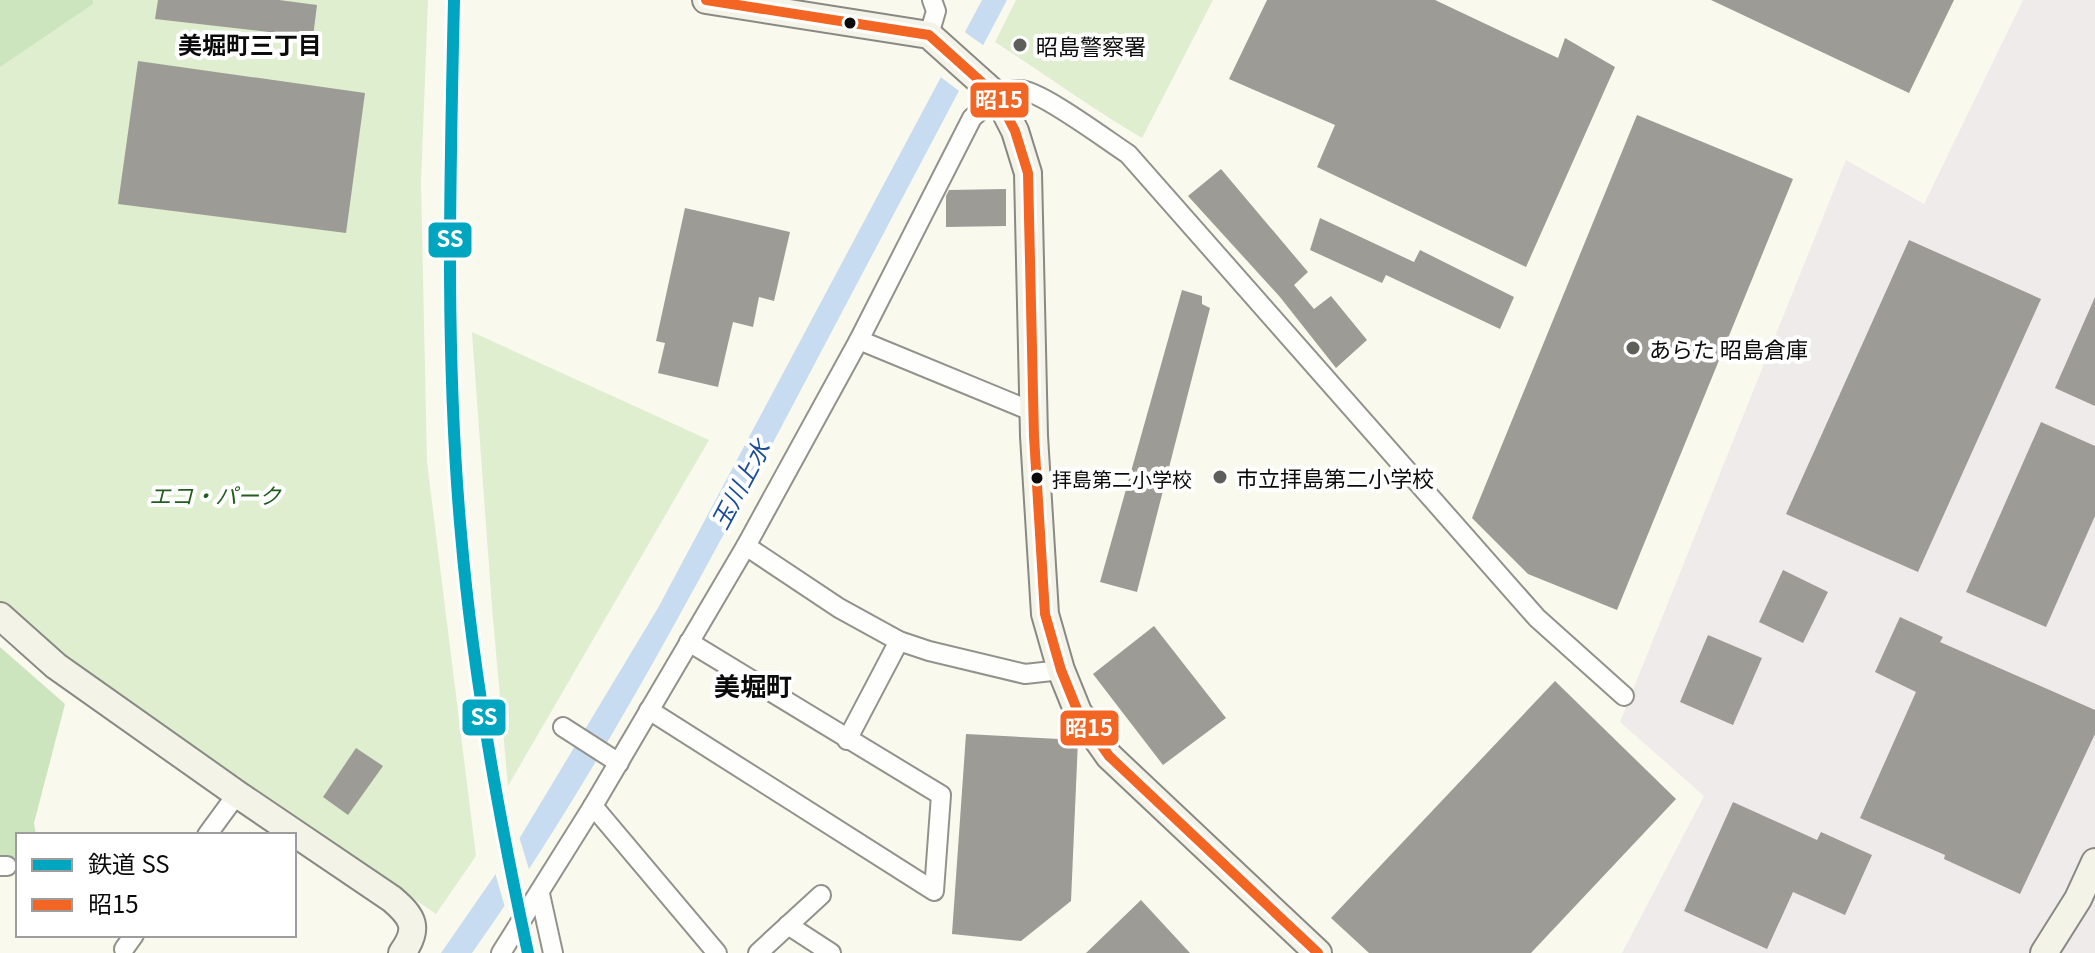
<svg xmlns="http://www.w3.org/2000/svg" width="2095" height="953" viewBox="0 0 2095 953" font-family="Georgia,'Noto Sans JP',serif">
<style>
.industrial{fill:#f0ebeb}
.green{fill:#deeecf}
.forest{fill:#cde5be}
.water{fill:#c7dcf1}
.pier{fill:#f9f9ee}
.building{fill:#9c9b95}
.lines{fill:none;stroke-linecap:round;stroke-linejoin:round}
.street-casing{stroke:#92928d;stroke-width:22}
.secondary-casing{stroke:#898984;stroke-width:30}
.street{stroke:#fefefc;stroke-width:18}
.secondary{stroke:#f3f3e8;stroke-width:26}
.bus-1-casing{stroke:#fff;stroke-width:16}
.bus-1{stroke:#f26522;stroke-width:10}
.rail-1-casing{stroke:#fff;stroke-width:18}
.rail-1{stroke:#00a6bf;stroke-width:12}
.bus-dot{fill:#0b0b0b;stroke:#fff;stroke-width:3}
.poi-dot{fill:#5e5e5a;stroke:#fff;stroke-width:3}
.labels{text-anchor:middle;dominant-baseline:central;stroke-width:8;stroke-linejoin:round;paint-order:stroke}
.bus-label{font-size:20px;fill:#0b0b0b;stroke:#fff;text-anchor:start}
.poi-label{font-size:22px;fill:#0b0b0b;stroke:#fff;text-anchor:start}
.park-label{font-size:22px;font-style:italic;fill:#235e20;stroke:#fff}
.neighbourhood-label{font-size:24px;font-weight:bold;fill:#0b0b0b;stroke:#fff}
.water-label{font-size:24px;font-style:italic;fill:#1c4d94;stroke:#fff}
.quarter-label{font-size:26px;font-weight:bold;fill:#0b0b0b;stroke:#fff}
.line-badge{stroke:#fff;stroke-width:3}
.badge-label{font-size:22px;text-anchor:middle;font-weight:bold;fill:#fff}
</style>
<rect width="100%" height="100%" fill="#f9f9ee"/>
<!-- industrial -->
<path class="industrial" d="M2023,0h72v953h-473l82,-157 -84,-74 226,-562 78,44z"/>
<!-- green -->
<g class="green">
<path d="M0,0h428l-7,183 6,279 49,394 -40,58 -376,-261 -42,-33 -18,-19z"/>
<path d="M1016,0h197l-71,138c-51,-30 -97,-64 -147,-96z"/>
<path d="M472,332l237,108 -201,346 -16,-179z"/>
</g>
<!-- forest -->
<g class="forest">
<path d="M0,0h93v4l-93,63z"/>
<path d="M0,647l65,57 -31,119 2,12h-18v23l-18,-1z"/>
</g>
<!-- water -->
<path class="water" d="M982,0h25c-80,151 -160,303 -240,454 -92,171 -183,341 -295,499h-31l72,-104 145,-241z"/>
<!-- pier -->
<g class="pier">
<path d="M962,30l25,18 -24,46 -25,-19z"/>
<path d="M518,833l13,43 -25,35 -12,-42z"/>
</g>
<!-- building -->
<g class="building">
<path d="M158,0h121l38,5 -4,32 -158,-18z"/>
<path d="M1267,0h168l123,58 7,-20 50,29 -89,200 -209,-100 18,-42 -106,-46z"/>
<path d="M1711,0h243l-45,93z"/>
<path d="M138,61l227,32 -19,140 -228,-29z"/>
<path d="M1637,115l156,64 -176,431 -89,-36 -56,-56z"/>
<path d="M1221,169l87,103 -14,13 20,24 17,-13 36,44 -31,28 -56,-71 -92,-101z"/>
<path d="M1006,189v37l-60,1v-31l3,-6z"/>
<path d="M685,208l105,24 -16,69 -15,-4 -6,30 -20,-5 -15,65 -60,-14 7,-30 -9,-2z"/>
<path d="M1320,218l94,44 6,-12 94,47 -14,32 -114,-54 -4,8 -72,-33z"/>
<path d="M1909,240l132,59 -123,273 -132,-58z"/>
<path d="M1182,290l20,6v8l8,4 -73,284 -37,-10z"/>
<path d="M2095,297v109l-40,-18z"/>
<path d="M2041,422l54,24v70l-49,111 -80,-35z"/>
<path d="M1783,570l45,22 -25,51 -44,-21z"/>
<path d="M1900,617l43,20 -3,5 155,68v24l-75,160 -76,-35 1,-4 -85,-37 56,-126 -41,-20z"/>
<path d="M1154,626l72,92 -63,47 -70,-91z"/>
<path d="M1708,635l54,23 -29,67 -53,-23z"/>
<path d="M1555,681l121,118 -145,154h-162l-38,-35z"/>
<path d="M966,734l112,6 -7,161 -50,40 -69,-7z"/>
<path d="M356,748l27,18 -35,49 -25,-18z"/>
<path d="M1733,802l84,38 4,-8 51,23 -27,60 -52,-23 -26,57 -83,-38z"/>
<path d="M1141,900l49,53h-104z"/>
</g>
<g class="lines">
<defs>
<g id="street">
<path d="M929,35l7,-24 -4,-11"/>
<path d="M859,340l177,73"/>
<path d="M746,546l93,62 60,33 30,10 96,23 36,-4"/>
<path d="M649,710l285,181 7,-96 -252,-153"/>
<path d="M563,727l56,36"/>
<path d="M847,740l52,-99"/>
<path d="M593,806l124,147"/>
<path d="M207,835l30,-41"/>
<path d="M0,866h7"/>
<path d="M540,894l13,59"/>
<path d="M788,925l43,28"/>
<path d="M124,949l10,-14"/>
<path d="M501,953l92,-147 153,-260 113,-206 113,-222c14,-12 27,-28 48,-28 20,0 88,51 108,64l409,464 87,78"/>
<path d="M758,953l63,-58"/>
</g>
<g id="secondary">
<path d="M706,0l223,35 68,61 18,35 13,42 6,263 11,178 16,56 17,42 31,44 209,197"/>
<path d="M0,616l56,50 181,128 155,105c21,18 28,29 10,54"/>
<path d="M2044,953l34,-54 17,-37"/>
</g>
</defs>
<!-- street casing -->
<use href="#street" class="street-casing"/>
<!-- secondary casing -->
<use href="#secondary" class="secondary-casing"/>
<!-- street -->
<use href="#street" class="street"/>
<!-- secondary -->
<use href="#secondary" class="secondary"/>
<defs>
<path id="bus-1" d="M706,0l223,35 68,61 18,35 13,42 6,263 11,178 16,56 17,42 31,44 209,197"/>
</defs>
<!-- bus-1 casing -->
<use href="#bus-1" class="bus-1-casing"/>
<!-- bus-1 -->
<use href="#bus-1" class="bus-1"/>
<defs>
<path id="rail-1" d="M454,0c-4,178 -9,356 7,534 12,141 37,280 67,419"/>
</defs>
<!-- rail-1 casing -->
<use href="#rail-1" class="rail-1-casing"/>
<!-- rail-1 -->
<use href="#rail-1" class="rail-1"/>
</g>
<!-- markers -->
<g class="bus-dot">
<circle cx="850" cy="23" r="7"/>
<circle cx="1037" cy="478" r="7"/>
</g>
<g class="poi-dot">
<circle cx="1020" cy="45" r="8"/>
<circle cx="1633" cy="348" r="8"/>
<circle cx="1220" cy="477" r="8"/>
</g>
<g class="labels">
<!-- bus labels -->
<g class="bus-label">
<text x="1052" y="478">拝島第二小学校</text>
</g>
<!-- poi labels -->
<g class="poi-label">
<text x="1036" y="45">昭島警察署</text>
<text x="1649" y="348">あらた 昭島倉庫</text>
<text x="1236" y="477">市立拝島第二小学校</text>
</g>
<!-- park labels -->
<g class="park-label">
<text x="215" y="494">エコ・パーク</text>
</g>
<!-- neighbourhood labels -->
<g class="neighbourhood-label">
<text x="250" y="43">美堀町三丁目</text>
</g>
<!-- water labels -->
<g class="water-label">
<text transform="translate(739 484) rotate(-62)">玉川上水</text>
</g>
<!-- quarter labels -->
<g class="quarter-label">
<text x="753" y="684">美堀町</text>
</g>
</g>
<g class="line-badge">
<rect x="969" y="81" width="61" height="38" rx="8" fill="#f26522"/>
<rect x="427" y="221" width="46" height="38" rx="8" fill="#00a6bf"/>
<rect x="461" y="698" width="46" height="39" rx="8" fill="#00a6bf"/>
<rect x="1059" y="709" width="61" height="38" rx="8" fill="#f26522"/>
</g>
<g class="badge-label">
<text x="999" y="108">昭15</text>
<text x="450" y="247">SS</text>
<text x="484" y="725">SS</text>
<text x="1089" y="736">昭15</text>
</g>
<!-- legend -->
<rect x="16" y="833" width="280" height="104" fill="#ffffff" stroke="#9d9d9d" stroke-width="2"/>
<rect x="32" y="859" width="40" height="12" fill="#00a6bf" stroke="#9d9d9d" stroke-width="2"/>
<text x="88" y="873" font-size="24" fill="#0b0b0b">鉄道 SS</text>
<rect x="32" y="899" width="40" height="12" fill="#f26522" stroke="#9d9d9d" stroke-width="2"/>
<text x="88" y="913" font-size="24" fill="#0b0b0b">昭15</text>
</svg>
